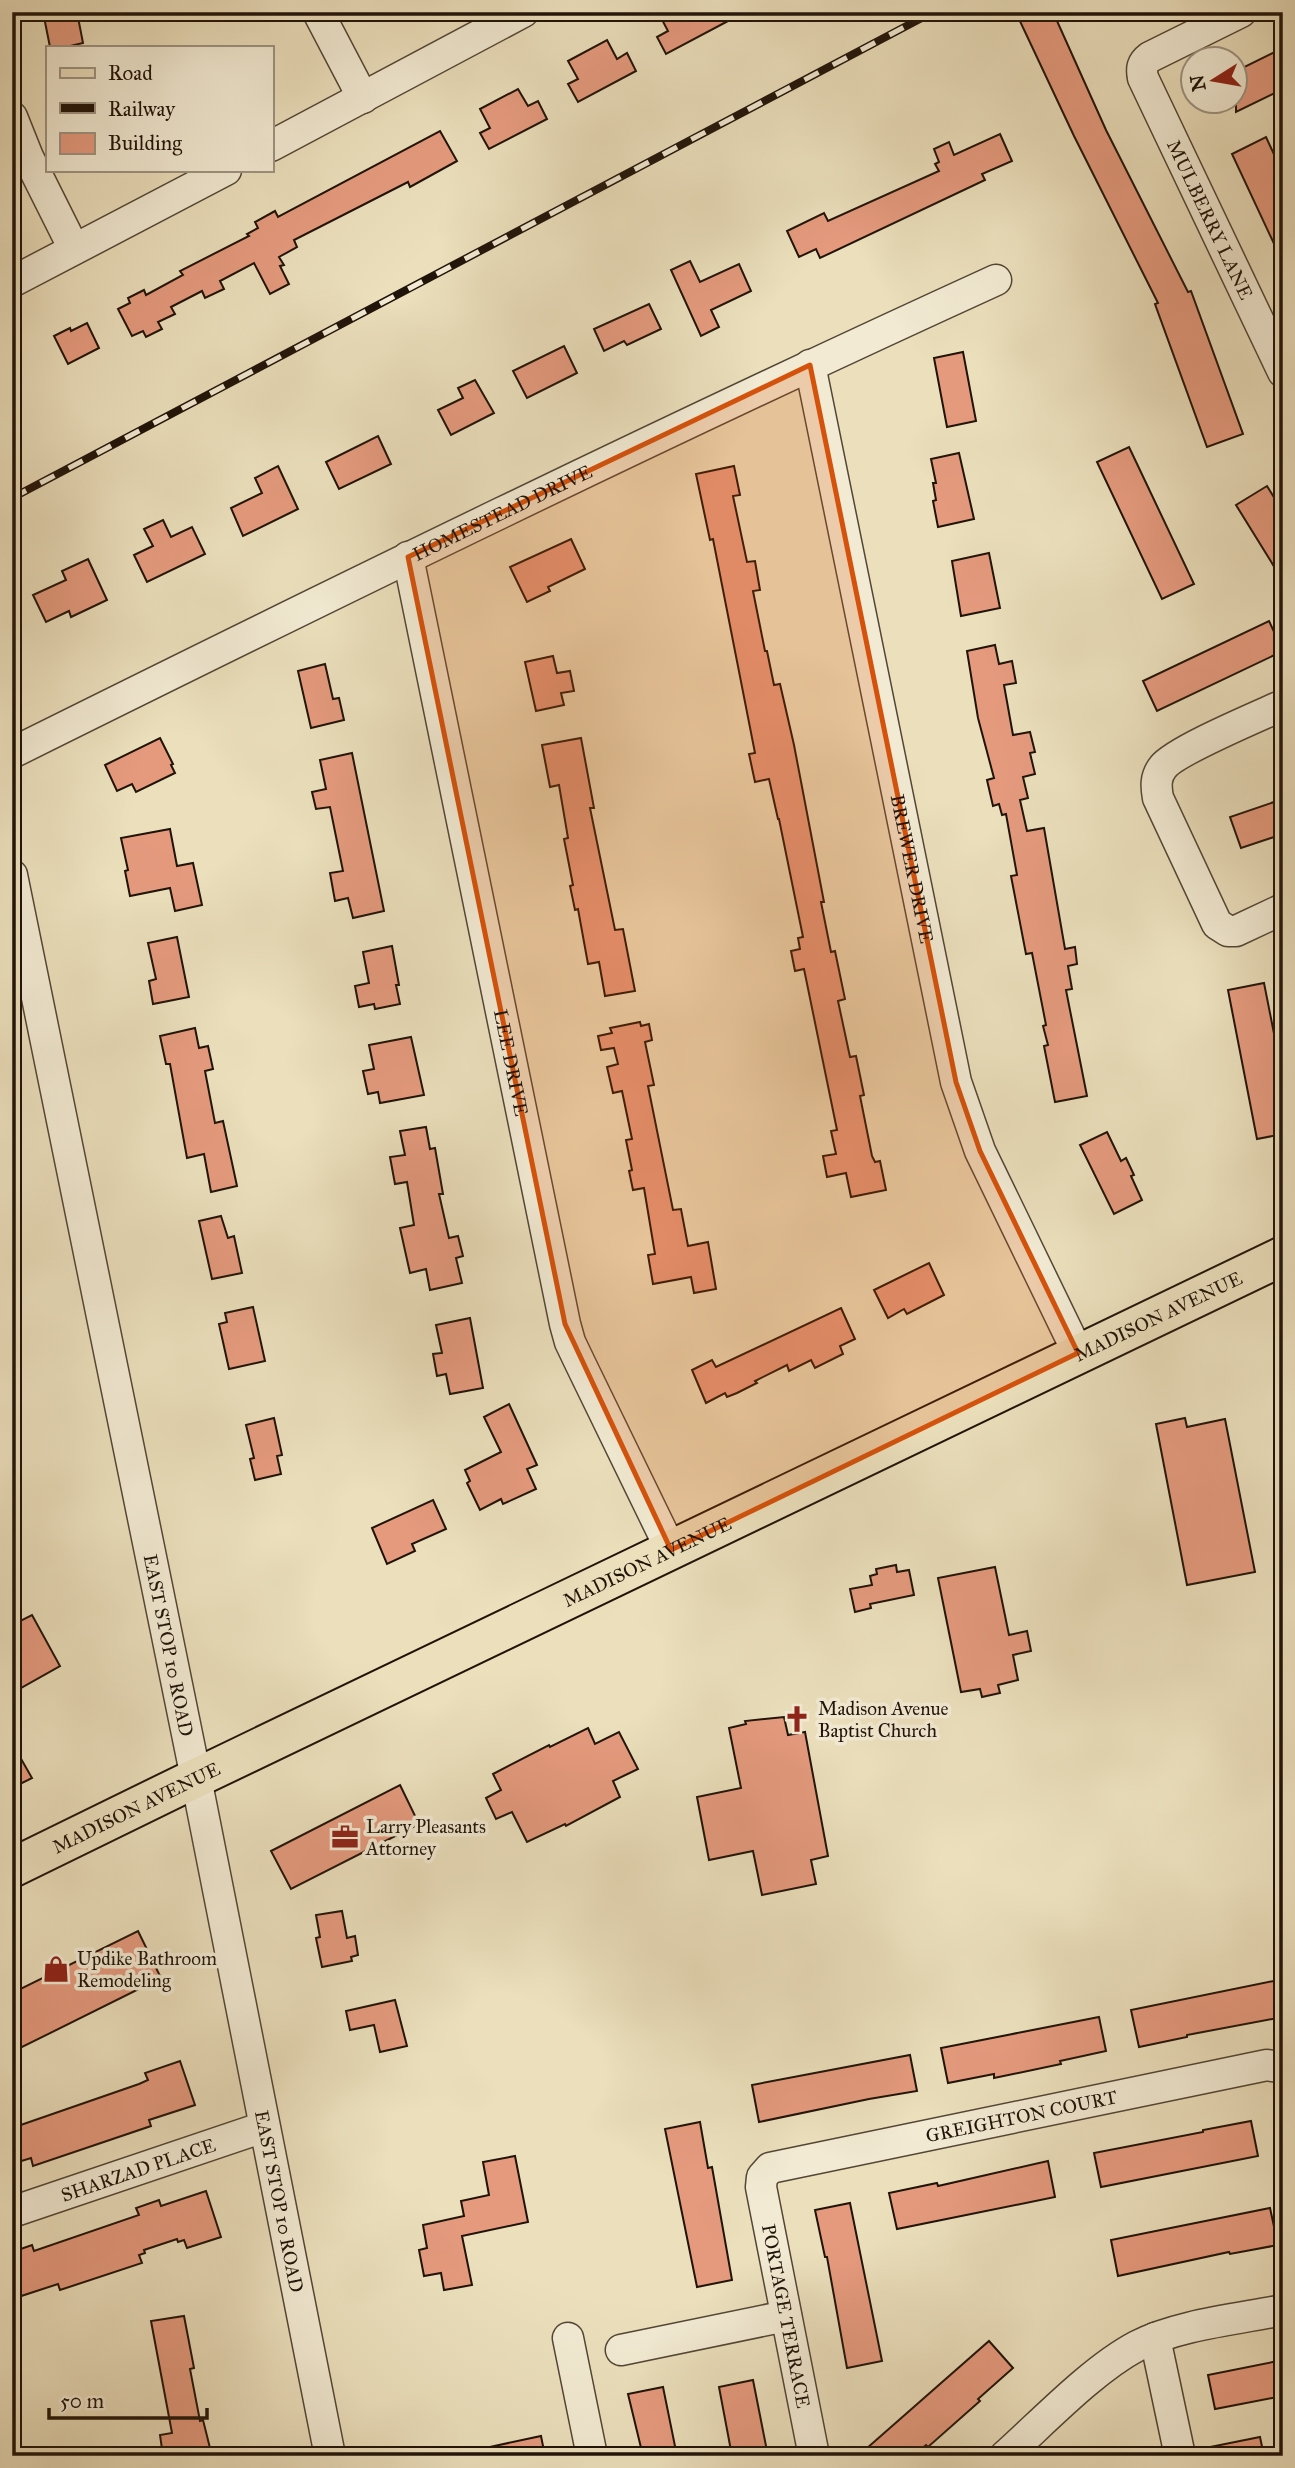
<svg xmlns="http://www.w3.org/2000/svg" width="1295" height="2468" viewBox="0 0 1295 2468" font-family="'IM FELL Great Primer',serif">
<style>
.building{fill:#e59a7e;stroke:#201309;stroke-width:2}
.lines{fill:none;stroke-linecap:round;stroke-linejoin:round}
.minor-casing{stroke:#534636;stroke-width:33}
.major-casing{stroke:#201309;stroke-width:42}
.minor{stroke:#f2ead3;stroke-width:30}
.major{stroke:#ebdfbc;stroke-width:38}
.rail-casing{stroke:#201309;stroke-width:8}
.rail{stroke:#f2ead3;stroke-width:5;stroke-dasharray:16;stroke-linecap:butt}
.marked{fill:#d4520c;fill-opacity:0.2;stroke:#d4520c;stroke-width:5;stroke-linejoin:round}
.labels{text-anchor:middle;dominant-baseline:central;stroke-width:7;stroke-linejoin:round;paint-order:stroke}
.street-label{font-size:19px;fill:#201309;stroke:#f2ead3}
.poi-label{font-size:19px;fill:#201309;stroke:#f2ead3;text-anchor:start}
</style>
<rect width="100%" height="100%" fill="#ebdfbc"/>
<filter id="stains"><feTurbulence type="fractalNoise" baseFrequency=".00286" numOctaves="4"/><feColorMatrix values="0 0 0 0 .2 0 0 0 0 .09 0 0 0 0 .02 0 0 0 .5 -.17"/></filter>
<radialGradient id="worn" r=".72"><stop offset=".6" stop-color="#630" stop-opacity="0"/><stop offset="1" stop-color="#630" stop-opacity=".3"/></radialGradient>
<!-- building -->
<g class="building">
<path d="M43,12h34l6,31 -17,4h-16z"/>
<path d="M658,12h87l-79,42 -9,-17 11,-6z"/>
<path d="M1028,12h25l53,118 82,162 3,-1 52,143 -36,13 -52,-143 3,-1 -84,-167 -56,-119z"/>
<path d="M607,40l10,19 10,-6 9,18 -58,31 -10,-18 10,-5 -10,-18z"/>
<path d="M1283,48v41l-47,23v-41z"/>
<path d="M518,89l10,17 10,-5 9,18 -58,30 -9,-16 10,-5 -10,-19z"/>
<path d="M440,131l17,30 -47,26 -2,-5 -114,58 3,7 -18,10 5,8 -4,1 9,18 -19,10 -16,-31 -34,18 4,8 -19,9 -3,-7 -31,16 4,7 -17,8 4,7 -16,8 -3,-6 -11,5 -14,-27 12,-6 -2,-5 16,-8 2,5 37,-20 -3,-4 69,-35 -2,-2 11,-6 -3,-6 20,-11 3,6z"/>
<path d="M1000,134l12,27 -30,13 3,6 -165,78 -4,-9 -17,8 -12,-26 37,-18 4,8 111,-50 -4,-7 4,-2 -5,-13 15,-7 5,13z"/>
<path d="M1266,137l17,37v89l-51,-109z"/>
<path d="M690,261l10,21 39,-18 12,27 -40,19 8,17 -18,9 -30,-66z"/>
<path d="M649,304l12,25 -34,16 -3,-4 -20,10 -10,-22z"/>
<path d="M87,323l12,25 -31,16 -14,-28 16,-8 1,3z"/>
<path d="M564,346l13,27 -50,25 -14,-27z"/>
<path d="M963,352l13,69 -29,6 -13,-69z"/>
<path d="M475,380l19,33 -43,22 -13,-25 25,-12 -5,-10z"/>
<path d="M378,436l13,28 -52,25 -13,-27z"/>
<path d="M1129,447l65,137 -32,15 -65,-137z"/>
<path d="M959,453l15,66 -36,8 -5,-26 3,-1 -3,-17h3l-5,-24z"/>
<path d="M278,466l20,43 -55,27 -12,-28 31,-15 -7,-15z"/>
<path d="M734,466l6,29 -7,1 14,66 8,-1 5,29 -7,1 12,60h2l7,34 6,-1 14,61 30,157h-3l10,50 4,-1 10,48 -7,2 12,56 6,-1 8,39 -4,1 12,60 3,6 5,-1 6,29 -35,7 -5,-24 -19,4 -4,-21 13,-2 -5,-23 6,-1 -33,-161 -9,2 -4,-20 9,-2 -2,-11 5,-1 -24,-118h-1l-9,-40 -14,3 -6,-28 6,-1 -42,-214 -3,1 -14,-66z"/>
<path d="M1267,486l16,26v69l-47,-76z"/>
<path d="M163,520l8,17 21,-10 13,27 -58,28 -13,-27 19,-9 -9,-17z"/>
<path d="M571,539l14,30 -37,18 2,4 -23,11 -17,-35z"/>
<path d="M989,553l11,55 -39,8 -9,-55z"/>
<path d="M88,559l19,41 -36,17 -2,-6 -23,11 -13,-27 33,-15 -4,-9z"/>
<path d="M1269,621l14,30 -126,60 -14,-30z"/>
<path d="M995,645l4,19 13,-3 4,22 -12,2 9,50 17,-3 5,20 -5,1 5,21 -12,3 5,21 -8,2 7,31 17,-3 21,121 10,-2 2,17 -9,2 4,23 -6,1 21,106 -32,6 -11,-56 4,-1 -5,-19 3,-1 -14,-72 -6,1 -15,-78 6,-1 -11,-61 -4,1 -3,-11 -6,2 -6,-26 7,-2 -16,-60 -11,-67z"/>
<path d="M553,656l4,17 13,-2 4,20 -13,2 3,12 -28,6 -11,-49z"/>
<path d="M325,664l8,35 6,-1 5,22 -33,8 -13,-57z"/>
<path d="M160,738l13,26 -2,1 4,8 -39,19 -4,-8 -15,7 -12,-26z"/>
<path d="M581,738l13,70h-4l25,122 8,-1 12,62 -30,5 -6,-34 -11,2 -10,-55 -3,1 -5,-24 3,-1 -9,-46 4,-1 -9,-53 -9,2 -8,-42z"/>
<path d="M352,753l32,158 -31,7 -5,-20 -13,3 -5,-28 13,-2 -13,-64 -14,2 -4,-17 14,-3 -6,-29z"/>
<path d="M1283,799v35l-42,14 -11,-31z"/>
<path d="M170,829l7,37 16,-3 9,42 -27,6 -5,-23 -40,8 -5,-25 3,-1 -7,-32z"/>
<path d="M177,937l12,60 -36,7 -4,-23 7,-2 -8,-36z"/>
<path d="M392,946l7,39h-3l4,19 -25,5 -1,-5 -15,3 -4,-21 14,-3 -6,-31z"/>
<path d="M1264,983l19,96v55l-26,5 -29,-149z"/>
<path d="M640,1022l1,4 8,-2 3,16 -7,2 9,43 -6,1 25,124 8,-1 7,37 20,-4 8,47 -22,4 -3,-16 -38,7 -5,-29 7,-1 -11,-66 -11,2 -4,-19 3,-1 -6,-30 6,-1 -10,-48 -9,2 -6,-26 11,-3 -4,-16 -13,2 -3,-14 14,-3 -2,-5z"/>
<path d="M195,1028l4,20 9,-2 5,23 -8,2 10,52 8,-2 14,65 -26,6 -7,-38 -17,4 -17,-94h-4l-6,-28z"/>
<path d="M411,1037l13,58 -44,8 -2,-11 -10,2 -5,-23 11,-2 -5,-24z"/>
<path d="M426,1127l4,22 5,-1 8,46h-4l10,44 9,-2 5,20 -7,2 6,25 -32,7 -4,-21 -16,4 -10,-45 14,-3 -7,-43 -12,2 -5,-27 15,-2 -5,-24z"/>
<path d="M1107,1132l14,29 5,-3 8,17 -3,1 11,24 -28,14 -34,-69z"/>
<path d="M221,1216l7,22 6,-2 8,37 -30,6 -13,-58z"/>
<path d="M929,1263l15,32 -37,19 -3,-5 -16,9 -14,-28z"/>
<path d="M253,1307l12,54 -36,8 -10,-45 8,-2 -2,-9z"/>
<path d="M841,1308l14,31 -15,7 3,8 -28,14 -4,-8 -22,11 -2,-6 -32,16 2,2 -20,10 -10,4 -2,-4 -19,10 -14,-33 20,-10 4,7z"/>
<path d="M470,1318l13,70 -33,6 -4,-20 -9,2 -4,-22 9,-1 -6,-28z"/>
<path d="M509,1404l28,61 -10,4 9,20 -33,15 -2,-5 -21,11 -13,-27 3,-2 -5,-11 36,-18 -17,-35z"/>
<path d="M274,1418l8,37 -5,1 4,18 -26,6 -5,-21 4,-1 -8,-33z"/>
<path d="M1185,1418l2,9 38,-8 30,153 -68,13 -31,-161z"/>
<path d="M433,1500l13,29 -34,15 3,7 -28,13 -15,-36z"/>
<path d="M896,1565l1,7 12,-2 5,25 -44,9 1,4 -16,4 -5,-23 22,-4 -2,-9 7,-2 -1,-5z"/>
<path d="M995,1567l14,68 18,-4 4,20 -18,4 5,25 -20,5 2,8 -18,4 -2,-8 -19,3 -23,-114z"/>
<path d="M32,1615l28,51 -48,27v-68z"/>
<path d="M784,1717l4,18 17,-3 23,124 -17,4 5,24 -54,11 -9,-44 -44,9 -12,-63 44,-9 -12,-60 17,-4 -1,-3z"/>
<path d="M588,1728l7,16 24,-12 19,37 -25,12 7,16 -54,29 -1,-2 -38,18 -15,-30 -16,7 -10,-21 15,-8 -8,-16 56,-29 1,2z"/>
<path d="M12,1743l20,35 -20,10z"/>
<path d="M400,1785l19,39 -128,65 -20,-38z"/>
<path d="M342,1911l5,27 8,-2 3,19 -7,2 1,4 -30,6 -6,-29 4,-1 -4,-22z"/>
<path d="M138,1931l23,47 -149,74v-59z"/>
<path d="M1283,1979v38l-96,18v2l-48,10 -8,-37z"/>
<path d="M395,2000l12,46 -27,6 -6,-27 -24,5 -4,-19z"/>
<path d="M1099,2017l7,34 -46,10 1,3 -67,14v-4l-46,9 -7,-35z"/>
<path d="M910,2055l7,36 -48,8 -110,23 -7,-37z"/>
<path d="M180,2061l15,44 -46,15 2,6 -118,40 -2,-8 -19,6v-36l127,-44 9,-4 -3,-7z"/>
<path d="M1251,2121l7,35 -157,31 -7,-34 109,-21v-2z"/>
<path d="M700,2122l8,46 4,-1 20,113 -35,7 -32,-158z"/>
<path d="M515,2156l13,66 -66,14 10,49 -28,5 -3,-17 -17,3 -5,-26 8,-2 -4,-23 41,-9 -3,-15 28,-6 -6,-33z"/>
<path d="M1048,2161l7,36 -158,32 -8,-36 48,-10 1,3z"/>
<path d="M206,2191l15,46 -34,11 -3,-8 -6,2 -1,-3 -33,11 1,3 -6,2 3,8 -82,27 -2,-6 -46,15v-47l20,-7 2,6 105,-36 -3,-7 23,-8 2,6z"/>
<path d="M850,2203l32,158 -35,7 -20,-111h-2l-10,-47z"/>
<path d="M1270,2208l8,37 -48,9 -1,-2 -111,24 -7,-36z"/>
<path d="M184,2316l10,52 -4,1 10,52 3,-1 9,36h-49l-3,-21 12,-2 -21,-112z"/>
<path d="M989,2341l24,27 -35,31 2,2 -52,46 -2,-2 -13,11h-55z"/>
<path d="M1283,2360v36l-68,13 -7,-34z"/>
<path d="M753,2380l15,76h-36l-13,-69z"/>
<path d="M663,2387l14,69h-34l-15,-62z"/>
<path d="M541,2436l4,20h-60v-8z"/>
<path d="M1260,2437l4,19h-58l-1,-8z"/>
</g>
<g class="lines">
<defs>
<g id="minor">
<path d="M318,12l45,86"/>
<path id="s1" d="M1241,12l-91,45c-8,6 -9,11 -7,21l140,294"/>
<path d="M12,117l16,40 46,92"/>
<path d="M271,146l252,-134"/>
<path d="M12,282l214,-112"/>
<path id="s2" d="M810,365l146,717 24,69 98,202"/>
<path id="s3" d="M408,557l157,767 5,18 11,23 90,185"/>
<path d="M1283,705c-24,11 -108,46 -120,62 -8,10 -7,20 -5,31l59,126 11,7h8l47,-22"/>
<path id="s4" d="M12,753c326,-162 653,-322 984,-473"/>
<path id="s5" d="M12,875l184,903 134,678"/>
<path id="s6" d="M12,2212l252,-85"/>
<path d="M568,2338l24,118"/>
<path d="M1155,2338l25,118"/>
<path d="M621,2350l165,-34"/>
<path id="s7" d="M814,2456l-53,-269 1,-10 8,-9 497,-103 16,3"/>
<path d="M1005,2456c39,-35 87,-86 132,-110 40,-21 101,-27 146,-36"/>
</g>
<g id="major">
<path id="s8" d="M12,1868l184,-90 1087,-522"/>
</g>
</defs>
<!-- minor casing -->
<use href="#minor" class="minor-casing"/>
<!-- major casing -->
<use href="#major" class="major-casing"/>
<!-- minor -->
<use href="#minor" class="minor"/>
<!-- major -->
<use href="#major" class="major"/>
<defs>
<path id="rail" d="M12,498l921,-486"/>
</defs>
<!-- rail casing -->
<use href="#rail" class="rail-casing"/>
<!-- rail -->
<use href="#rail" class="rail"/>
</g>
<!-- marked area -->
<path class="marked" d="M810,365l146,717 24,69 98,202 -407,197 -106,-226 -157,-767z"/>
<!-- icons -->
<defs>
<symbol id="church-bare" viewBox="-9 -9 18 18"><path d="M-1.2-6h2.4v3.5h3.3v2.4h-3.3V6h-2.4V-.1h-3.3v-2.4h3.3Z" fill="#8f2418" stroke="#f2ead3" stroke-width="2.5" paint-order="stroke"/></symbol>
<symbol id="office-bare" viewBox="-9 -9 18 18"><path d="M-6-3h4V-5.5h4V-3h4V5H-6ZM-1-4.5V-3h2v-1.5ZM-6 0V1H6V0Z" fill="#8f2418" stroke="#f2ead3" stroke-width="2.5" paint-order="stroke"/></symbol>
<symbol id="shop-bare" viewBox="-9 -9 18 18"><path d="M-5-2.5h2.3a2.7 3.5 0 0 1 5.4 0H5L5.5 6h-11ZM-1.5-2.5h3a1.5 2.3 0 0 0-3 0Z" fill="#8f2418" stroke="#f2ead3" stroke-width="2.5" paint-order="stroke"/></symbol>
</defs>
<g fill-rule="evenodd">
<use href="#church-bare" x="778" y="1700" width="38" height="38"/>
<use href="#office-bare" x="326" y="1818" width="38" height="38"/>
<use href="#shop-bare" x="37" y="1950" width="38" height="38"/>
</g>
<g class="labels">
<!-- street labels -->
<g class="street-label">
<text stroke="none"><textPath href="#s1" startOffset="282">MULBERRY LANE</textPath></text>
<text stroke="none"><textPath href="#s4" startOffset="546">HOMESTEAD DRIVE</textPath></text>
<text stroke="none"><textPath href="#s2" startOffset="514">BREWER DRIVE</textPath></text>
<text stroke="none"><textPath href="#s3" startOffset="516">LEE DRIVE</textPath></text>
<text stroke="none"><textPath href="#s8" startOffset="1272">MADISON AVENUE</textPath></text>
<text stroke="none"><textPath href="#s8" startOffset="705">MADISON AVENUE</textPath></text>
<text stroke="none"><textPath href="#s5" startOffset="786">EAST STOP 10 ROAD</textPath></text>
<text stroke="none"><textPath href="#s8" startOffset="138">MADISON AVENUE</textPath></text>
<text stroke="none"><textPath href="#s7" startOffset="553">GREIGHTON COURT</textPath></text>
<text stroke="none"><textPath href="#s6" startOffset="133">SHARZAD PLACE</textPath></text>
<text stroke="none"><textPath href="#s5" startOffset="1353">EAST STOP 10 ROAD</textPath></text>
<text transform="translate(786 2316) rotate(79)">PORTAGE TERRACE</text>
</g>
<!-- poi labels -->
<g class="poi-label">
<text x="818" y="1708">Madison Avenue<tspan x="818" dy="22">Baptist Church</tspan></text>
<text x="366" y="1826">Larry Pleasants<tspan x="366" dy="22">Attorney</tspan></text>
<text x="77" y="1958">Updike Bathroom<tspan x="77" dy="22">Remodeling</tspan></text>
</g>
</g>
<!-- margin -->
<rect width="1295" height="2468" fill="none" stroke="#ebdfbc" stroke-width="42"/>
<rect x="14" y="14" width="1267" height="2440" fill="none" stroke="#201309" stroke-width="3.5"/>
<rect x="21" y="21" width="1253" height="2426" fill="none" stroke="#201309" stroke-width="2"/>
<!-- legend -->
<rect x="46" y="46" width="228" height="126" fill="#f2ead3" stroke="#9e9482" stroke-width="2"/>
<rect x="60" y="68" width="35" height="10" fill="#ebdfbc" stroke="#9e9482" stroke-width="2"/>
<text x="108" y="80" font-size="21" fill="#201309">Road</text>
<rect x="60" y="103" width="35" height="10" fill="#201309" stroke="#9e9482" stroke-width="2"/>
<text x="108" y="116" font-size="21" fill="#201309">Railway</text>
<rect x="60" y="133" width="35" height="21" fill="#e59a7e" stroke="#9e9482" stroke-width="2"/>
<text x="108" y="150" font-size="21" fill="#201309">Building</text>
<!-- north arrow -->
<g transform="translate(1214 80) rotate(259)"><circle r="33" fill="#f2ead3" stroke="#9e9482" stroke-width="2"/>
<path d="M0-5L12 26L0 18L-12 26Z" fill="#8f2418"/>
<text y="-10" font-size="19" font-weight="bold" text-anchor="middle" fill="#201309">N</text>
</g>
<!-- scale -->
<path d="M49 2408v10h158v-10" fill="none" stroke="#201309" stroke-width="3.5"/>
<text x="60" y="2408" font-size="21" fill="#201309" stroke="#f2ead3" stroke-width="5" paint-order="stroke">50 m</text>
<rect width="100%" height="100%" filter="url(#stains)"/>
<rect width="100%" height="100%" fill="url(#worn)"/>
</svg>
